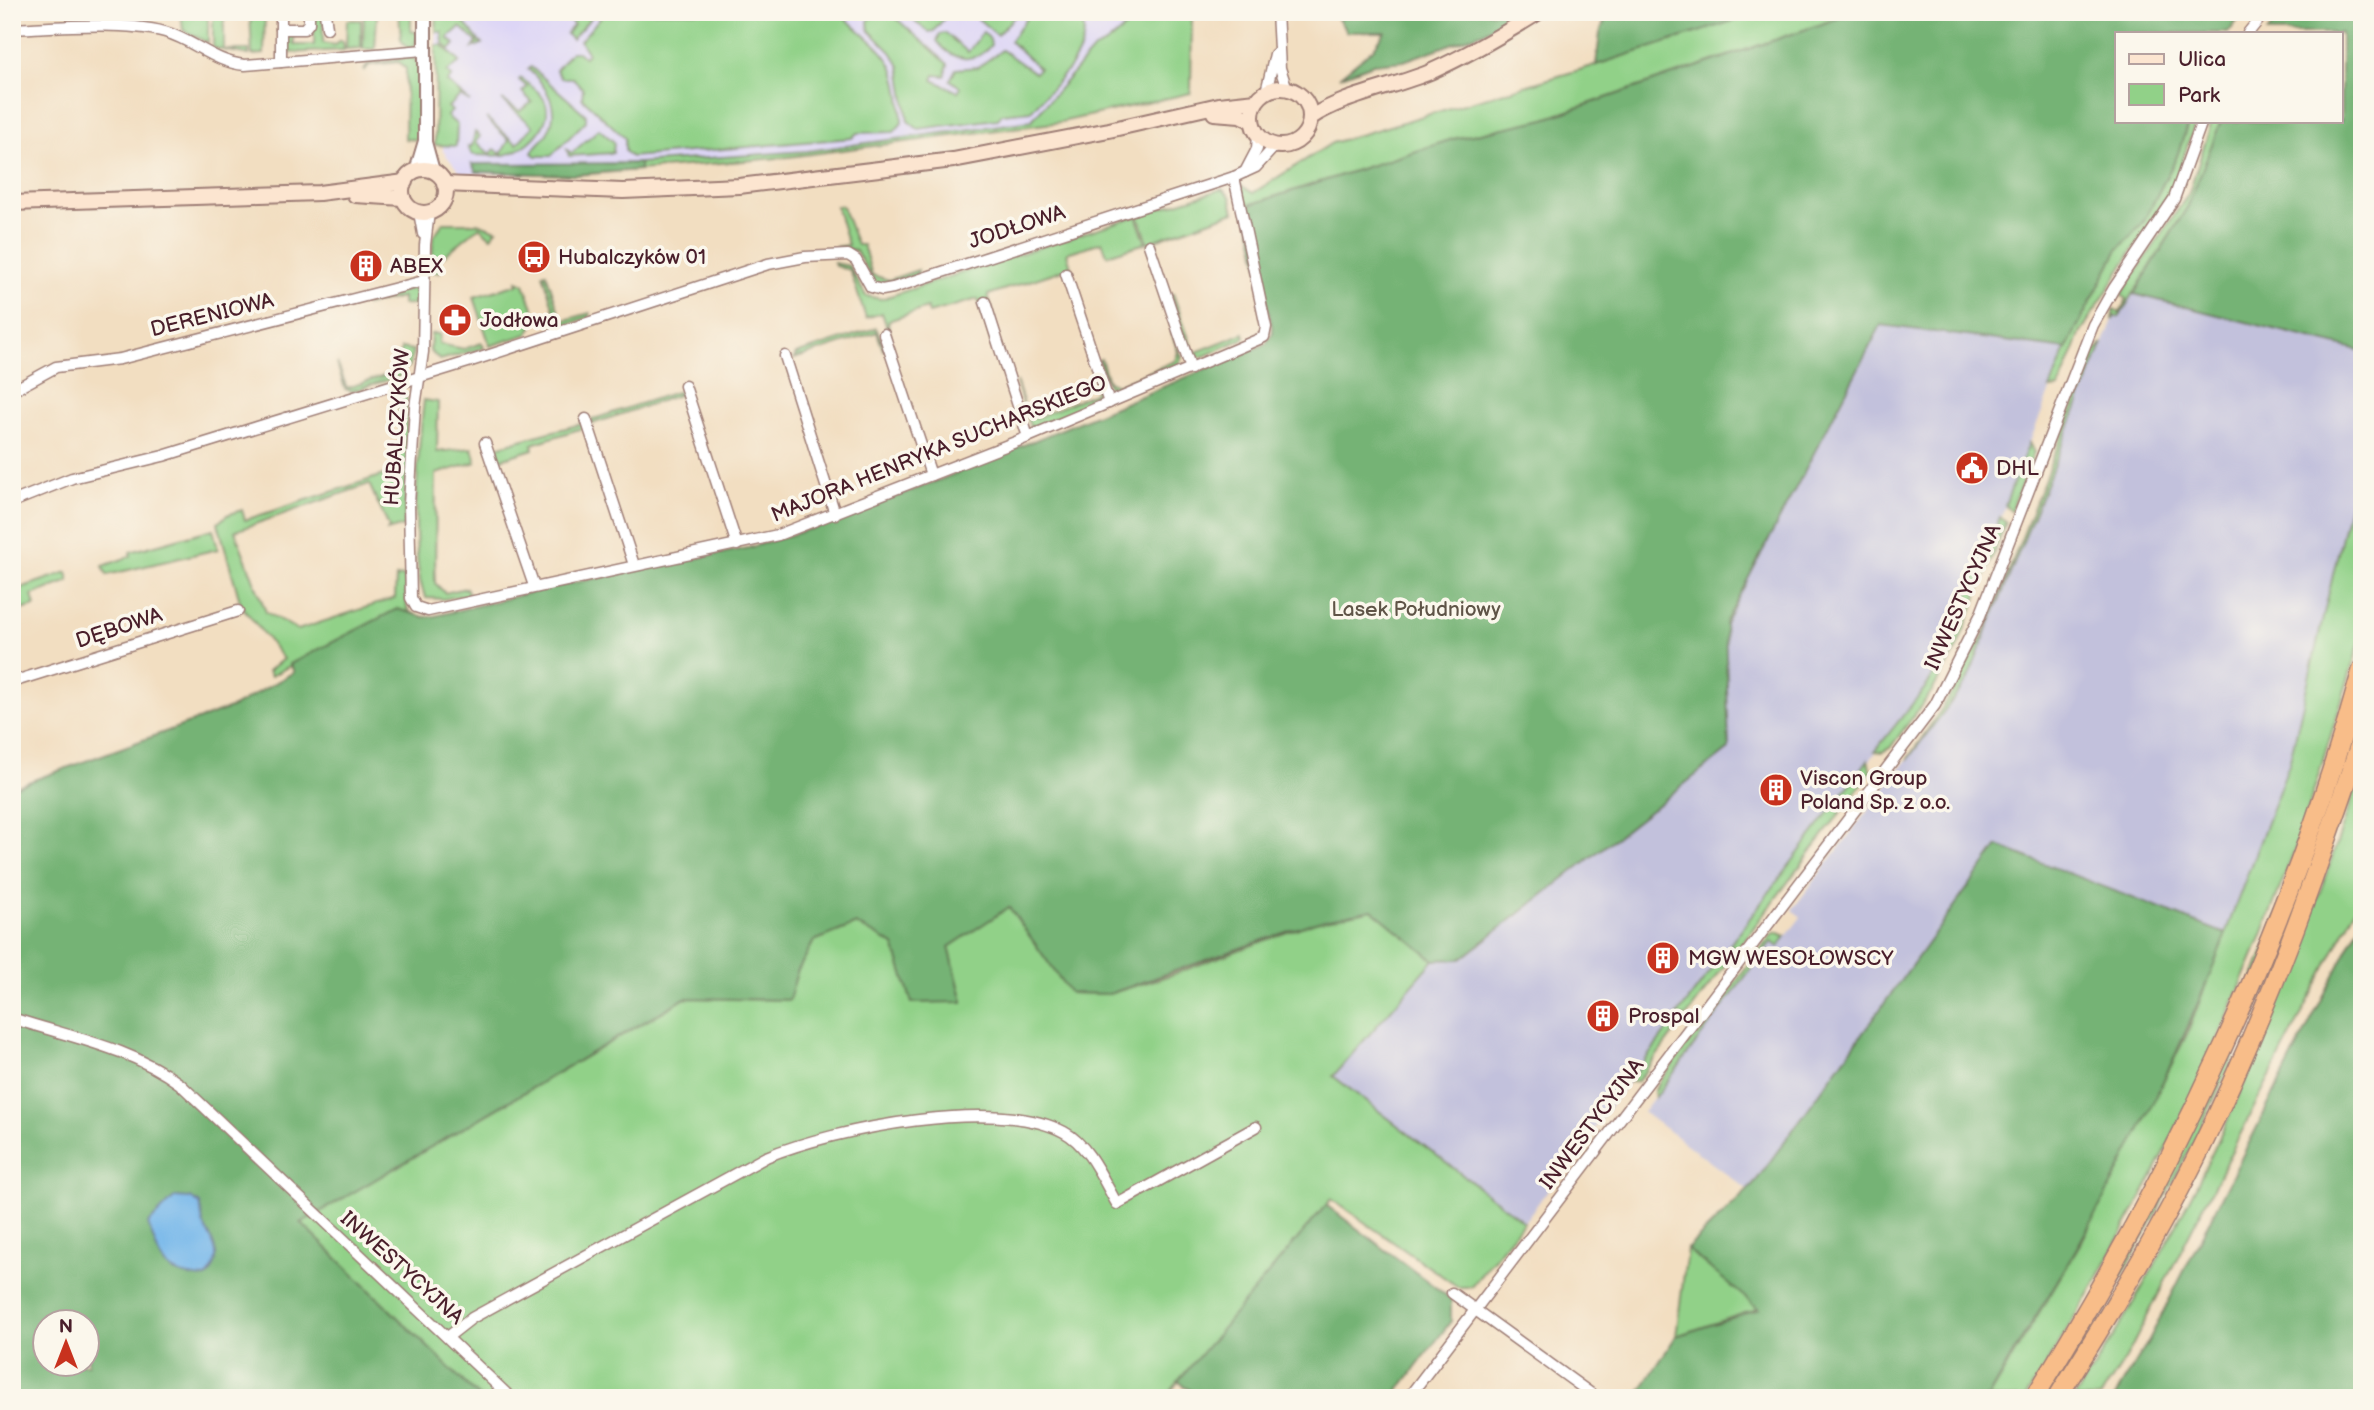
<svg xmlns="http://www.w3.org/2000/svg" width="2374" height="1410" viewBox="0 0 2374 1410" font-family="'Balsamiq Sans',sans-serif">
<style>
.built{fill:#ddd5f6}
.industrial{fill:#c2c1dc}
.green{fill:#91d188;stroke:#6e785a;stroke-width:2}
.forest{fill:#74b374;stroke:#5f6950;stroke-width:2;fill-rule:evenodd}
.water{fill:#76b7ea;stroke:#606b8a;stroke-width:2}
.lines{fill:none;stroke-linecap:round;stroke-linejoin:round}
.minor-casing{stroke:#9e7e76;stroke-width:13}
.tertiary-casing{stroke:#9e7e76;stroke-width:16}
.secondary-casing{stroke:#9e7e76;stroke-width:18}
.motorway-casing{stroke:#9e7e76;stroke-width:21}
.minor{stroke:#fff;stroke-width:10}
.tertiary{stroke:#fff;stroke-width:12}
.secondary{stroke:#fce5d0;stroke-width:14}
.motorway{stroke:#f8bd89;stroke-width:18}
.labels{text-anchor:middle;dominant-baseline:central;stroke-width:7;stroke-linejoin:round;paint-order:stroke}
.street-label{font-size:21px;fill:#4a1f2b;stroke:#fbf7ec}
.poi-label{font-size:21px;fill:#4a1f2b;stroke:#fbf7ec;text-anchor:start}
.park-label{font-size:21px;fill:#5f5447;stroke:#fbf7ec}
</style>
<rect width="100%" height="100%" fill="#fbf7ec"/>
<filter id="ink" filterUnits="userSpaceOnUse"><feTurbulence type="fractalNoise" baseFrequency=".0143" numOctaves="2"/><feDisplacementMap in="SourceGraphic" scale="14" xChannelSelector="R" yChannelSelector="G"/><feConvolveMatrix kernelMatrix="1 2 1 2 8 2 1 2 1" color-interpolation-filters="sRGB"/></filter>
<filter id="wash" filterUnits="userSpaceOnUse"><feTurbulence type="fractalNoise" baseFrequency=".00686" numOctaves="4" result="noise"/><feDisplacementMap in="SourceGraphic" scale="28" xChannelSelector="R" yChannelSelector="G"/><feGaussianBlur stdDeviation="1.57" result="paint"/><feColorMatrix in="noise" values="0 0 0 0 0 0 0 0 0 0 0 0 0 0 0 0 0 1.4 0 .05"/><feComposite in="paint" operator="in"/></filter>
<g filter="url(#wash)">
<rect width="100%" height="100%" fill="#f2dec1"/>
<!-- built -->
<path class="built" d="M437,12h755l-1,81 -130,29 -421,48 -66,5 -113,-1 -18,-23 2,-91 -9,-1z"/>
<!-- industrial -->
<g class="industrial">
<path d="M2134,294l228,57v99l-73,314 -63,170 -228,-88 -150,211 -100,133 -105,-78 128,-171 8,5 22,-29 -9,-7 175,-229 148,-366 4,2z"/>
<path d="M1881,324l185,25 -70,181 -47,112 -22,42 -403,538 -192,-146 102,-116 28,-1 68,-53 194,-280z"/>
</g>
<!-- green -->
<g class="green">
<path d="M181,12l27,2v29l-25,-13z"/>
<path d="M213,12h18v4l-7,1v33h25v5l-36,-7z"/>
<path d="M250,12h15l-1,42 -12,1z"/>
<path d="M364,12h11l2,4 -2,33h-12z"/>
<path d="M399,12h12v19l8,2 -5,14 -7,1 -6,-8z"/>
<path d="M437,12h18l27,32 -9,4 4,-6 -17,-15 -12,11 7,6 -5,6 -7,-7 -1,-11h-6z"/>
<path d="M571,12h25l-24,27 -6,-5 8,-9 -8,-8z"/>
<path d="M605,12h233c47,42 62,43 64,111l-8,9 -37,1 -5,5 -221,19 -6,-6v-13l-43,-40 1,-9 -10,-11h-12l-5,-8 15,-18h7l6,5 4,-3 -8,-13z"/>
<path d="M875,12h14l59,52 -3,12 -10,-1 -2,5 25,12 2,-5 -10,-7 6,-11 22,-2 24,-17 33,23 4,-5 -29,-27 21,-29h48c20,39 -25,71 -48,99l-29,3 -4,5 -80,10 -10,-8 -8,-55 -9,-14 -22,-22 -1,-9z"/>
<path d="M915,12h34l-15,19 -5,1 -14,-10z"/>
<path d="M970,12h49l-22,23z"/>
<path d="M1116,12h76l-1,81 -130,29 -273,35 -148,13v-7l167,-12 224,-30 63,-72 12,-5 21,-18z"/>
<path d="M1751,12h105l-311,107 -92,20 -207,67 -6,-21 13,8 79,-50 264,-78z"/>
<path d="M317,16l6,2v25l12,2 3,-4h5l1,9 -56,3 -1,-18 7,-1v11h20v-26z"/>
<path d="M347,20h14v28l-15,1z"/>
<path d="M983,32l7,7 1,6c-16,20 -39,16 -54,-4l3,-7 5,-1 23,19z"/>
<path d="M436,45h6l18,17 -13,10 5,5 -5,5 23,20 -10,-6 -12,11 4,4 -5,5 10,9 -1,21 -21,-1z"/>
<path d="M412,57l7,7 3,76 -17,-1 1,-70 -7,-7 -30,3 -5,6 4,-7z"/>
<path d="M531,67l55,48v6l-35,35h-15l-4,-3c3,-9 9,-11 14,-18 17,-25 0,-50 -18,-66z"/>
<path d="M521,78c6,5 16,12 20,17 19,23 -11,53 -33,59 -10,3 -23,1 -34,1l-3,-2 -3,-7h4l3,-14 5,4 -4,6 14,12 5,-5 6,5 8,-14 -23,-22 31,26 16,-18 -31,-26 18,11 12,-9 -10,-10 5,-5 -8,-7z"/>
<path d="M2189,121h7l-23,66 -92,145 -22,56 -9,1 16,-40 51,-98 27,-30 33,-65z"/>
<path d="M2212,121h9l-33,85 -69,111 -4,-1 -2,4v-11l7,3 7,-13 -6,-4 68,-102z"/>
<path d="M599,129l15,13 -1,11 -44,3 -2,-6 5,3z"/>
<path d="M1222,189l8,7 4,16 -79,28 2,7 -9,-5 -10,-27z"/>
<path d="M836,206h6l15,39h6l9,30 17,5 29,-10 -1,5 -34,9 -10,-3 -17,-30 -21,-4 13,-2z"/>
<path d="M1136,216l10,27 -39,12 -5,-13 -35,11 4,14 -83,28 5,18 4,46 -19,-60 -49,14 -2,-5 -39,13 2,16 -8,-24 -16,5 -16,-48 -15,-4 -1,-3 15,3 17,30 15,3z"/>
<path d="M443,223h34l20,7 -6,7 -12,-10 -39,32v13h-8l1,-35z"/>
<path d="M546,273l16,48 28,-8v4l-27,9 -6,-6 -14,-46z"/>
<path d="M517,281l7,3 13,34 -9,16 -38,12 -16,-49 44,-13z"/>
<path d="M419,287l-3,18 -14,-1v-7l-36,8 -1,-5z"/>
<path d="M1173,294l21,59 50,-20 1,5 -43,19 -11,-1 -21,-61z"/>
<path d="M876,328l9,20 -2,2 -6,-18 -83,27 2,-5z"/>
<path d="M1171,331l11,26 -4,8 -59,28 -9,-2 -12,-31 3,-1 7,22 9,4 58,-24 3,-9z"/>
<path d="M431,334h9l-1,10 25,5 18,-6 2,5 -44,12 -10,-9z"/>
<path d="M2103,343l-136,338 -60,79 42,-62 37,-68 108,-278z"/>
<path d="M401,348l12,2 -3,16 -10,5v5l-48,15 -7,-2 -8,-26 10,25 53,-17z"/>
<path d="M1090,360l12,35 -5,7 -54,23 -13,2 -14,-46 11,33 9,4 58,-25 3,-7z"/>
<path d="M401,387l6,13 -1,30 3,2 -5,94 -17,5 2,-4 -20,-43 -134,47 31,81 32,18 97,-32 1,-21 8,-1 3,32 4,5 -14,-4 -126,67 -3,-5 15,-12 -42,-54 -23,-82 9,-8 15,-5 3,10 154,-50v-79l-7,2 -1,-4z"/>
<path d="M676,392l7,1 3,9 -5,-8 -89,30 -1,-4z"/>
<path d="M424,400l14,2 -1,50 35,-4 4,14 -40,12 -1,109 10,10 21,-5 3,6 -25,5 -18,-1c-18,-32 -7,-158 -2,-198z"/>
<path d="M581,424l5,3 -54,17 1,5 -35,11 5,17 -2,-1 -10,-26c5,-5 76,-22 90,-26z"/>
<path d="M2029,443l5,9 -23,59 -6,-6z"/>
<path d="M2362,450v185l-64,206 -40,104 -50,118 -55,113 -64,118 -64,104h-37l95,-159 105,-207 101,-268z"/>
<path d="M2000,517l6,5 -49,126 -25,43 -42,57 -8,4 -7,-1 53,-67 21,-42z"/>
<path d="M213,529l5,20 -111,26 -4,-9 28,-10 -1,-4z"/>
<path d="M67,572l2,9 -37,14 3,11 -23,7v-22z"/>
<path d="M2362,693v22l-10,34c-26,70 -49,141 -76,210 -61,153 -140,298 -226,439h-7l65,-107 99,-191z"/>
<path d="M1868,760l3,12 -129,171 -4,4 -9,-1z"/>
<path d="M2362,768v128l-236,462 -26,40h-26c129,-193 217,-410 288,-630z"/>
<path d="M1009,907l61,86 39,1 62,-19 144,-53 57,-12 62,50 -101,116 191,146 -53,65h-13l-127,-88 -166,199h-685l-179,-175 385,-225 103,2 8,-28 17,-31 43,-17 37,21 18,58 51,-2 -14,-54z"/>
<path d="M1777,932l9,4 -7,11 -8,-5 -116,156 -1,-7 5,-8 113,-149z"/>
<path d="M1722,956l3,9 -39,52 -9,-1z"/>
<path d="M1671,1025l2,9 -35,47 -9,1z"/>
<path d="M1687,1249l73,59 -84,28z"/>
</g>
<!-- forest -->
<g class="forest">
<path d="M1333,12h182l-31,20 -80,29 -31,3 -34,13 34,-28 12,-17h-38z"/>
<path d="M1608,12h153l-165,53 4,-32z"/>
<path d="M1856,12h388l-16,21h-111v88h72l-12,35 -33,65 -27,30 -51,98 -185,-24 -156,298 4,126 -268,210 -27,1 -62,-50 -57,12 -206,72 -39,-1 -61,-86 -60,40 14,55 -51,1 -18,-58 -38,-21 -42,17 -17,31 -8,28 -104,-2 -384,225 179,175h-468v-610l221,-81 61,-35 -4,-8 107,-55 27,8 11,-1 122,-30 191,-38 72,-22 122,-47 324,-135 7,-12 -27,-126 207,-67 92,-20zM46,1322h42v42h-42z"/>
<path d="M2283,12h73l6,18v321l-228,-57 54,-88 33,-85h120v-88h-74z"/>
<path d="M640,163v7l-66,5 -98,-3 -4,-8z"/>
<path d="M1998,846l228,88c-40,104 -88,205 -143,303 -30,55 -66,106 -95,161h-352l40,-62 83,-27 -72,-60 66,-64z"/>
<path d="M2362,920v478h-248l35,-58z"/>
<path d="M1326,1205l125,94v22l-58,77h-193l-22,-17z"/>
</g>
<!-- water -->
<path class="water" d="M175,1197l15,1 10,6c2,7 1,17 5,23 11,19 18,34 1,51 -45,-3 -44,-15 -58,-54z"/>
</g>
<g filter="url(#ink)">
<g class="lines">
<defs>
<g id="minor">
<path d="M281,12v50"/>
<path d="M325,12l2,16"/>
<path d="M1277,12l3,56 7,21"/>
<path d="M12,29c46,-2 109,-8 153,3 29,8 48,30 80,33l179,-15"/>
<path d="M281,29h23l5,-6v-11"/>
<path d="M2248,33l17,-21"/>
<path d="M1266,92l9,-38"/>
<path d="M1245,172l12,-23 1,-15"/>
<path d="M419,212l4,22"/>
<path d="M429,212l-4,33 -2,107 -8,55 -6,97 2,94 5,9 12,4 350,-76 250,-98 236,-100 2,-10 -32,-150"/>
<path d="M1149,245l42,124"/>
<path d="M1066,274l43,129"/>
<path d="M985,302l43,135"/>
<path d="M884,334l47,141"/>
<path d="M785,356l50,158"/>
<path d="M685,386l52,159"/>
<path d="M12,391l44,-24 64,-8 304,-78"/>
<path d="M586,419l48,146"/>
<path d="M485,443l49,143"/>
<path d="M12,502l60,-24 91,-22 305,-94 300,-98 37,-7 43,-2 8,5 15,27 11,3 11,-2 341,-111 22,-10 19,-21"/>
<path d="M12,682l226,-71"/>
<path d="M18,1020c56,18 113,28 162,64l331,314"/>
<path d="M1452,1293l145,105"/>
<path d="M449,1336l23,-18 294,-161c68,-28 230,-61 298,-25 25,13 39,48 53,72l139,-77"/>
<path d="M1408,1398l527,-693 45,-89 113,-291 21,-37 60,-89 28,-78"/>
</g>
<g id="tertiary">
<path d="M425,142l8,29"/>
<path d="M416,171l9,-30v-129"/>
</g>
<g id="secondary">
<circle cx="1281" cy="117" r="29"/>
<path d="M1214,113l26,2 12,6"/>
<path d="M1310,118c32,-22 84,-31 120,-46 38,-17 74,-38 109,-60"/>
<circle cx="424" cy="191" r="22"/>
<path d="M444,184l179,7 116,-5 214,-26 156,-30 110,-25 37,-4"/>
<path d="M355,195l48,3"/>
<path d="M12,203l307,-10 86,-11"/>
</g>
<g id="motorway">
<path d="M2034,1398c138,-222 259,-477 328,-729"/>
<path d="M2057,1398c52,-82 103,-166 145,-252 65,-132 114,-271 160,-409"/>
</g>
</defs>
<!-- minor casing -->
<use href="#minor" class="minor-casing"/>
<!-- tertiary casing -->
<use href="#tertiary" class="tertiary-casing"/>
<!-- secondary casing -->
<use href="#secondary" class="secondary-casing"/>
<!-- motorway casing -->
<use href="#motorway" class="motorway-casing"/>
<!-- minor -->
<use href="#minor" class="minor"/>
<!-- tertiary -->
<use href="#tertiary" class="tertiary"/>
<!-- secondary -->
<use href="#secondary" class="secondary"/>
<!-- motorway -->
<use href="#motorway" class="motorway"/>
</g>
</g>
<!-- icons -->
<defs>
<symbol id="bus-disc" viewBox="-11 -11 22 22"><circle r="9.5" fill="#c8321e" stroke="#fbf7ec"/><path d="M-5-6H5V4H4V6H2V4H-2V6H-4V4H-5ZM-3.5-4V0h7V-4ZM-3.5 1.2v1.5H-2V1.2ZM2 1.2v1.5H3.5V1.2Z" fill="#fff"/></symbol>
<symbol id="building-disc" viewBox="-11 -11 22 22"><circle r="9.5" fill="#c8321e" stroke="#fbf7ec"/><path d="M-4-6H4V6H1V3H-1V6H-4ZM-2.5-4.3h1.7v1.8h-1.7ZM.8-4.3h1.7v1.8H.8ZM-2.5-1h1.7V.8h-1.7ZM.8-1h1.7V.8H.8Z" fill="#fff"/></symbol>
<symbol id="pharmacy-disc" viewBox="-11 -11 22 22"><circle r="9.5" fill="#c8321e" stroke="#fbf7ec"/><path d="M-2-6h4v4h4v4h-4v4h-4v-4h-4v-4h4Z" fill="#fff"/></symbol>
<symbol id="civic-disc" viewBox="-11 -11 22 22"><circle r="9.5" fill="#c8321e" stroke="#fbf7ec"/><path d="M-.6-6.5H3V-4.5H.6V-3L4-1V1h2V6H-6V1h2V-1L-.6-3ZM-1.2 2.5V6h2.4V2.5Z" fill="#fff"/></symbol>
</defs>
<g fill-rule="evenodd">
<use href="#bus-disc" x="515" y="238" width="38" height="38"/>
<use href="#building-disc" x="347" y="247" width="38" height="38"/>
<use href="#pharmacy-disc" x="436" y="301" width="38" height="38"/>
<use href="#civic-disc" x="1953" y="449" width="38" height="38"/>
<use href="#building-disc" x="1757" y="771" width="38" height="38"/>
<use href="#building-disc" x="1644" y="939" width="38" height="38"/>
<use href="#building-disc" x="1584" y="997" width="38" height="38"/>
</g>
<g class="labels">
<!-- street labels -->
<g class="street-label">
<text transform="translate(1017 227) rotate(-18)">JODŁOWA</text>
<text transform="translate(212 315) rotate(-14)">DERENIOWA</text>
<text transform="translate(397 427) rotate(-86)">HUBALCZYKÓW</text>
<text transform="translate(939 449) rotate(-22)">MAJORA HENRYKA SUCHARSKIEGO</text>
<text transform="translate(1963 597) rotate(-66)">INWESTYCYJNA</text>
<text transform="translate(119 628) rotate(-18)">DĘBOWA</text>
<text transform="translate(1592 1124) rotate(-53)">INWESTYCYJNA</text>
<text transform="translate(402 1268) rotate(42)">INWESTYCYJNA</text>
</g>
<!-- poi labels -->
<g class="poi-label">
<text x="558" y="257">Hubalczyków 01</text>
<text x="390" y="266">ABEX</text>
<text x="480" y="320">Jodłowa</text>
<text x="1996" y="468">DHL</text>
<text x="1800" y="778">Viscon Group<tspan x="1800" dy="24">Poland Sp. z o.o.</tspan></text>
<text x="1688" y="958">MGW WESOŁOWSCY</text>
<text x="1628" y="1016">Prospal</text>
</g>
<!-- park labels -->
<g class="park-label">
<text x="1416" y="609">Lasek Południowy</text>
</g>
</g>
<!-- margin -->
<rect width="2374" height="1410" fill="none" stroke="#fbf7ec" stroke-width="42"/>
<!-- legend -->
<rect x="2115" y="32" width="228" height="91" fill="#fbf7ec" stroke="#b4a19f" stroke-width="2"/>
<rect x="2129" y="54" width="35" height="10" fill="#fce5d0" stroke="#b4a19f" stroke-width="2"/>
<text x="2178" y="66" font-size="21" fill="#4a1f2b">Ulica</text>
<rect x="2129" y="84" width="35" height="21" fill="#91d188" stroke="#b4a19f" stroke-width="2"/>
<text x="2178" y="102" font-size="21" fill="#4a1f2b">Park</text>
<!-- north arrow -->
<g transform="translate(66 1343)"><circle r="33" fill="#fbf7ec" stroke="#b4a19f" stroke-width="2"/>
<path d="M0-5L12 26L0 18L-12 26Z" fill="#c8321e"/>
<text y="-10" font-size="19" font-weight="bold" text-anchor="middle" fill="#4a1f2b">N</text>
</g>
</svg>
